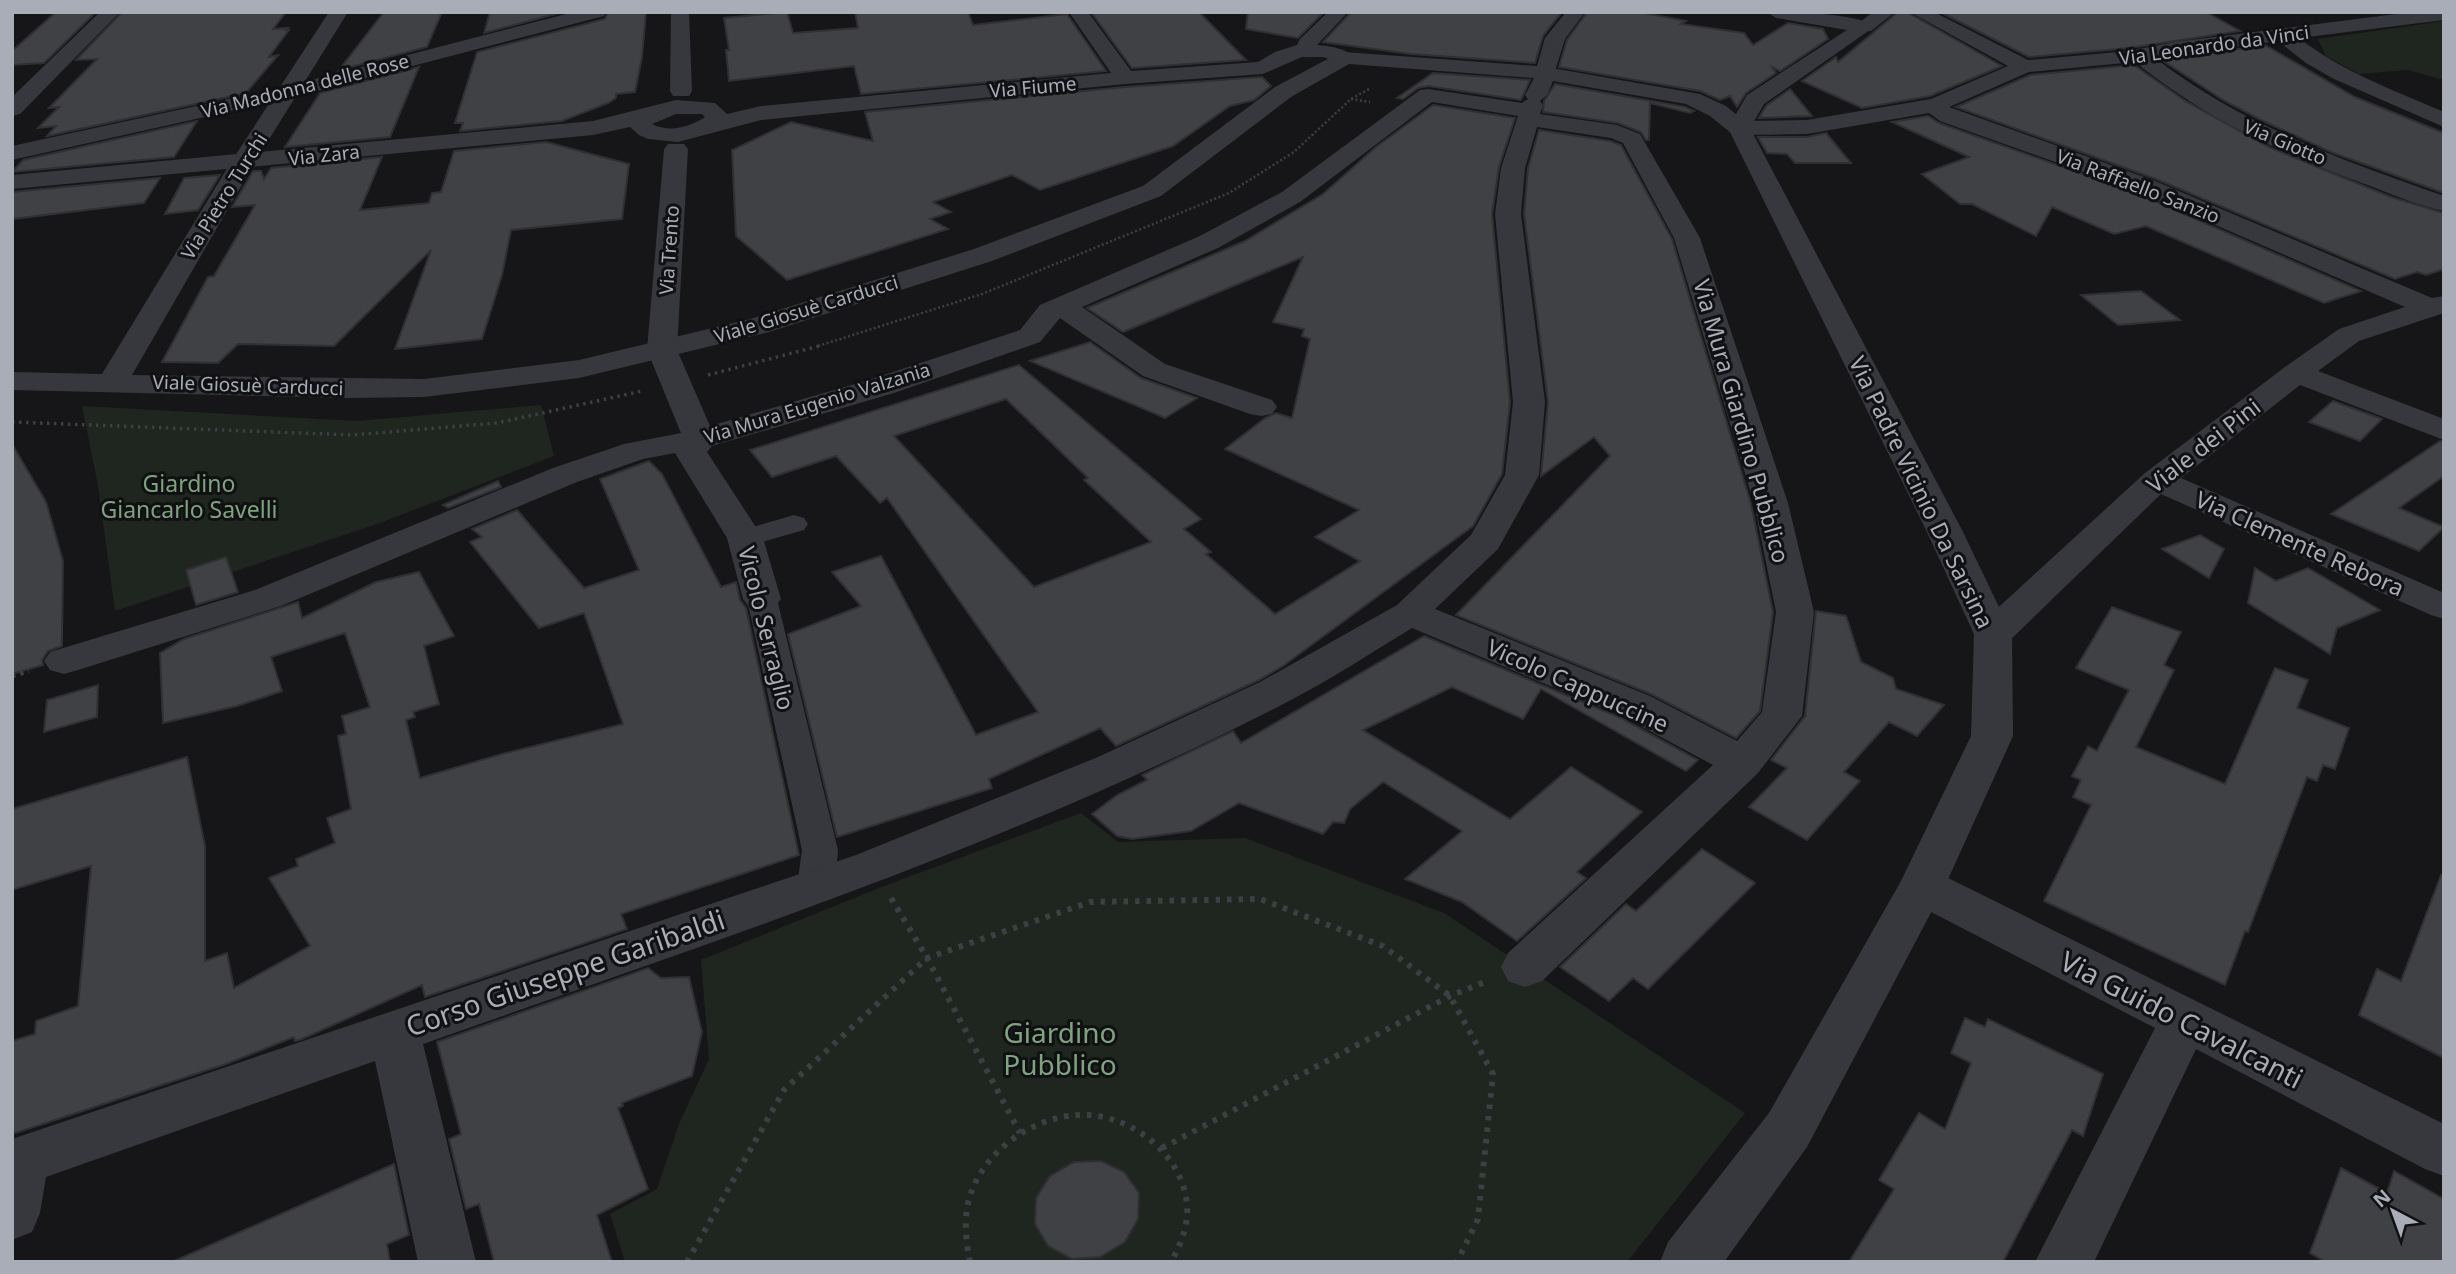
<svg xmlns="http://www.w3.org/2000/svg" width="2456" height="1274" viewBox="0 0 2456 1274" font-family="'Noto Sans',sans-serif">
<style>
.green{fill:#1e261f}
.building{fill:#404145;stroke:#303034;stroke-width:2;fill-rule:evenodd}
.lines{fill:none;stroke-linecap:round;stroke-linejoin:round}
.path-far3{stroke:#3d3f44;stroke-width:2.5;stroke-dasharray:2 2.5;stroke-linecap:butt}
.path-far2{stroke:#3d3f44;stroke-width:3.5;stroke-dasharray:2.5 4.5;stroke-linecap:butt}
.path-far1{stroke:#3d3f44;stroke-width:4.5;stroke-dasharray:3.5 5;stroke-linecap:butt}
.path{stroke:#3d3f44;stroke-width:6;stroke-dasharray:4.5 7;stroke-linecap:butt}
.pedestrian{fill:#37383d;fill-rule:evenodd}
.minor{fill:#37383d;fill-rule:evenodd}
.tertiary{fill:#37383d;fill-rule:evenodd}
.labels{text-anchor:middle;dominant-baseline:central;stroke-width:6;stroke-linejoin:round;paint-order:stroke}
.far-street-label{font-size:19px;fill:#a8adb8;stroke:#111113}
.street-label{font-size:23px;fill:#a8adb8;stroke:#111113}
.park-label{font-size:23px;fill:#7fa381;stroke:#111113}
.near-street-label{font-size:28px;fill:#a8adb8;stroke:#111113}
.near-park-label{font-size:28px;fill:#7fa381;stroke:#111113}
</style>
<rect width="100%" height="100%" fill="#161618"/>
<!-- green -->
<g class="green">
<path d="M2444,21v59l-36,-10 -49,4 -33,-18 -8,-17z"/>
<path d="M541,405l13,51 -174,67 -265,88 -17,-125 -16,-80 275,15z"/>
<path d="M1081,813l37,29 127,-4 199,75 301,200 -118,149h-1002l-15,-48 47,-25 22,-65 30,-65 -8,-99 183,-74z"/>
</g>
<!-- building -->
<g class="building">
<path d="M56,12h40l-52,51 -32,2v-14z"/>
<path d="M122,12h164l-13,17 15,-1 -2,2h3l-20,27 9,-2 -32,38 -199,43 9,-10 -18,2 21,-21 -10,1 48,-49 -21,1z"/>
<path d="M384,12h58l-15,35 -88,23z"/>
<path d="M490,12h73l-79,21z"/>
<path d="M608,12h38l-4,45 -7,35 -19,2v4l-8,5 -46,18 -102,10 3,-8h-8l22,-71 128,-33z"/>
<path d="M787,12l6,21 65,-5 -3,-16h113l5,13 94,-11 39,57 -245,23 -7,-28 -125,15 -3,-31h3l-5,-32z"/>
<path d="M1091,12h108l47,48 -114,8z"/>
<path d="M1248,12h76l-26,26 -52,-9z"/>
<path d="M1351,12h211l-19,24 -8,27 -124,-9 -88,-12z"/>
<path d="M1587,12h52l47,9 -5,3 63,9 9,12 35,-22 35,6 5,10 -48,32 -8,-4 4,6 -30,20 -9,14 -7,-11 -10,4 -20,-9 -141,-24 8,-27z"/>
<path d="M1898,12h9l95,54 -72,30 -68,12 -60,-27 34,-24 2,5z"/>
<path d="M1940,12h266l34,19 -111,17 -100,9z"/>
<path d="M2265,45l90,52 89,36v60l-113,-41 -72,-33 -36,-19 -61,-40z"/>
<path d="M2134,65l53,37 84,46 120,49 53,16v56l-18,6 -9,-3 -22,7 -239,-100 -200,-72 74,-32z"/>
<path d="M419,67l-29,70 -105,10 35,-54z"/>
<path d="M1433,73l97,7 -9,20 -93,-14 -10,2 -15,11 -6,-1z"/>
<path d="M1262,77l9,9 -17,14 -24,6 -57,40 -133,44 -28,-15 -79,27 18,10 -21,7 18,10 -161,51 -51,-44 -4,-86 59,-28 82,19 -8,-29 260,-25z"/>
<path d="M1555,84l130,23 9,4 -4,2 -40,-10 -1,37h-3l-5,-8 -23,-9 -75,-11 1,-11z"/>
<path d="M1790,89l22,27 -53,2 7,-12z"/>
<path d="M1433,105l82,13 -16,49 -7,47 18,188 -8,72 -29,52 -190,140 -24,14 -143,66 -16,-18 -111,51 3,9 -155,49 -49,-203 73,-28 -29,-34 49,-16 95,179 62,-23 -151,-214 -7,5 -44,-47 -64,21 -22,-27 269,-85 182,154 -17,10 27,23 -5,2 69,60 85,-53 -45,-24 44,-27 -134,-61 40,-31 11,-5 16,5 18,-79 -8,-3 2,-7 -31,-7 30,-65 -180,75 -36,-24 158,-67 78,-47 53,-47zM1006,399l82,79 -4,2 67,62 -117,45 -140,-151z"/>
<path d="M1928,116l11,7 197,70 225,98 -37,12 -178,-77 -32,8 -62,-27 -16,29 -64,-32h-12l-38,-30 47,-17 -77,-35z"/>
<path d="M197,121l-23,36 -162,15 11,-12z"/>
<path d="M1539,130l71,11 11,4 51,94 79,265 22,108 -13,99 -24,27 -85,-44 -195,-79 154,-159 -16,-19 -53,39 7,-74 -24,-188 4,-46z"/>
<path d="M1826,133l25,30h-56l-8,-9 -20,-1 -9,-16h49z"/>
<path d="M546,142l83,22 -7,55 -111,11 -9,45 -20,64 -87,10 36,-99 -97,96 -96,-2 -20,19 -56,-1 46,-85 6,-1 41,-71 -23,2 21,-36h8l3,8 7,-11 111,-11 -22,53 69,-7 3,-10 9,-1 13,-41z"/>
<path d="M220,175l-22,35 -33,4 19,-36z"/>
<path d="M160,178l-16,25 -132,16v-27z"/>
<path d="M2141,291l39,29 -62,5 -37,-30z"/>
<path d="M1090,342l51,36 56,20 -32,20 -135,-57z"/>
<path d="M2333,401l49,18 -22,22 -51,-19z"/>
<path d="M2440,441l4,1v34l-45,32 45,19 -25,24 -88,-37z"/>
<path d="M12,444l34,58 17,59 -1,85 -14,5 -6,9 1,5 -31,9z"/>
<path d="M649,461l13,13 59,113 15,-5 4,18 6,8 53,247 -178,59 6,15 -202,68 -3,-12 -120,54 -7,2 -1,-4 -68,27 -214,70v-93l23,-7 1,-13 42,-15 13,-140 -79,24v-81l175,-52 18,89v115l22,-8 7,35 76,-42 -41,-68 29,-12 -2,-7 39,-16 -8,-25 24,-9 -13,-73 8,-2 -4,-18 28,-9 -25,-74 -74,24 11,34 -45,15 -74,17 -3,-70 24,-14 114,-37 4,16 74,-36 43,-10 35,64 -30,10 15,58 -26,8 2,5 -9,3 14,58 82,-24 121,-30 -39,-111 -45,15 -69,-86 12,-5 -10,-8 45,-19 67,78 55,-18 -39,-91z"/>
<path d="M498,481l3,6 -53,21 -5,-3z"/>
<path d="M2200,535l24,14 -15,29 -47,-29z"/>
<path d="M226,557l12,35 -42,13 -10,-35z"/>
<path d="M2255,568l21,13 32,-13 72,42 -43,18 -7,26 -82,-51z"/>
<path d="M2112,607l69,25 -17,33 10,5 -38,77 89,37 50,-116 33,12 -11,28 52,20 -14,41 -12,-4 -6,16 -10,-4 -59,155 -3,-1 -20,54 -181,-84 47,-96 -18,-8 8,-17 -9,-4 16,-30 9,5 32,-61 -53,-22z"/>
<path d="M1816,611l30,5 15,46 32,16 3,11 48,16 -27,31 -28,-14 -45,50 16,9 -53,59 -58,-33 38,-39 -16,-8 34,-44z"/>
<path d="M1424,636l197,82 77,42 -12,11 -145,-82 -18,30 -71,-32 -89,43 147,89 61,-52 71,45 -65,60 9,6 -69,63 -55,-39 -57,-23 57,-48 -79,-49 -33,27 -6,14 -11,-1 -10,12 -84,-31 -48,28 -59,8 -15,-3 -25,-22 25,-19 30,-15 -5,-5 91,-44 8,12z"/>
<path d="M98,685l-1,32 -53,15 3,-32z"/>
<path d="M1702,849l53,34 -107,106 -15,-11 -24,23 -49,-34 66,-63 10,7z"/>
<path d="M2441,875l3,1v182l-85,-43 18,-46 24,12z"/>
<path d="M648,968l13,10 28,-1 13,55 -10,44 -70,27 1,3 -5,2 30,81 -51,26 15,47h-118l-15,-58 -13,5 -17,-70 12,-5 -24,-92z"/>
<path d="M1965,1018l20,9 3,-8 115,55 -20,62 -11,-6 -69,132h-154l45,-73 -15,-9 40,-67 26,16 26,-66 -20,-10z"/>
<path d="M1101,1161l23,11 15,21 -1,26 -13,23 -25,15 -28,2 -24,-13 -13,-22 1,-26 14,-22 24,-14z"/>
<path d="M394,1164l15,71 -22,9 3,18h-218z"/>
<path d="M2341,1168l46,25 7,-22 50,28v63h-118l-16,-9z"/>
</g>
<g class="lines">
<!-- path-far3 -->
<g class="path-far3">
<path d="M1351,99l19,3"/>
<path d="M818,346l164,-52 247,-101 65,-41 57,-53 20,-11"/>
</g>
<!-- path-far2 -->
<g class="path-far2">
<path d="M708,375l115,-30"/>
<path d="M12,422l341,13 144,-12 145,-32"/>
</g>
<!-- path-far1 -->
<path class="path-far1" d="M12,676l17,-5"/>
<!-- path -->
<g class="path">
<path d="M891,898l36,60 93,175"/>
<path d="M1162,1148l288,-152 35,-14"/>
<path d="M687,1262l97,-172 143,-132 163,-56 170,-3 123,47 67,50 43,78 -15,145 -21,43"/>
<path d="M970,1262c-4,-19 -6,-39 -2,-59 12,-51 68,-91 121,-88 50,3 102,48 98,102 -2,17 -8,30 -16,45"/>
</g>
<!-- pedestrian -->
<g class="pedestrian">
<path d="M794,515l10,3 4,6 -4,6 -59,17 -10,-3 -4,-6 4,-6z"/>
<path d="M762,589l11,3 4,7 61,251 -3,36 -6,10 -13,5 -13,-5 -6,-10 5,-36 -55,-251 4,-7z"/>
</g>
<!-- minor -->
<g class="minor">
<path d="M100,12h20l-100,102 -8,2v-19z"/>
<path d="M574,12h32l-2,4 -314,82 -278,62v-14l276,-60z"/>
<path d="M671,12h18l3,79 -3,5h-16l-3,-5z"/>
<path d="M1069,12h19l43,59 127,-9 17,-10 22,-7 3,-6 28,-27h20l-31,33c12,1 30,3 37,13l-3,4 -7,2 -21,-7h-21l-39,17 -138,10 -364,36 -83,22 -30,-3 -9,-4 -9,-8 -37,8 -581,54v-14l581,-54 83,-21 39,3 12,11 34,-8 350,-33zM676,114h26l3,3c-15,10 -36,16 -53,7z"/>
<path d="M1873,12h22l-24,19h-14l-3,-4z"/>
<path d="M1910,12h24l94,48 101,-9 46,-9 237,-30h32v8l-145,18c43,34 95,52 145,74v15l-110,-48 -28,-16 -28,-22 -123,17c86,67 187,102 289,138v15c-28,-6 -55,-18 -82,-28 -84,-31 -157,-65 -227,-121l-106,10 -80,35 206,74 277,117 12,-2v17l-85,28 -41,30 126,48v21l-144,-55 -119,93 263,115v26l-13,-4 -270,-121 -154,149 -14,3 -14,-3 -5,-9 5,-9 166,-152 140,-106 54,-38 66,-22 -268,-116 -197,-70 -11,-8 -122,21 -68,1 -8,-2 -21,-17 -24,-12 -133,-23 -6,14 -7,6 3,4 -3,9 77,11 23,9 60,104 88,265 26,109 -12,104 -44,57 -216,208 -17,6 -17,-6 -7,-14 7,-14 205,-188 -91,-49 -210,-88c-41,25 -82,52 -125,74 -276,143 -573,239 -864,342l53,218h-58l-43,-201 -329,116 -6,36 -8,19 -20,8v-101l844,-284 242,-98 162,-75 137,-77 74,-70 34,-60 8,-73 -18,-188 6,-46 17,-52 -86,-14 -132,100 -82,46 -136,59 83,57 107,36 5,7 -5,7 -11,2 -11,-2 -107,-38 -83,-58 -20,24 -146,51 -182,53 -5,6 56,86 18,61 -6,8 -13,4 -13,-4 -6,-8 -16,-61 -52,-85 -32,6 -66,23 -296,124 -203,64 -14,4 -14,-4 -6,-9 6,-9 205,-62 298,-122 71,-24 57,-11 -34,-83 17,-201 4,-5h16l4,5 -11,201 33,76 162,-47 148,-49 20,-25 160,-69 82,-44 138,-102 8,-1 94,14 6,-4 -3,-4 14,-26 7,-2 154,27 26,12 18,15 63,-1 124,-21 77,-33zM1537,127l74,11 12,5 51,95 80,265 22,109 -14,100 -25,29 -87,-45 -215,-87 63,-60 41,-74 6,-73 -24,-188 4,-46z"/>
<path d="M1922,868l16,5 506,251v52l-19,-7 -229,-120 -102,213h-59l120,-234 -249,-129 -7,-13 7,-13z"/>
</g>
<!-- tertiary -->
<g class="tertiary">
<path d="M329,12h19l-93,150 -123,213 292,4 155,-19 171,-41 224,-70 169,-63 132,-99 62,-33 7,-2 193,14 8,-28 21,-26h19l-20,27 -12,38 -7,2 -197,-15 -58,33 -130,99 -169,65 -223,71 -190,46 -155,19 -77,1 -335,-8v-18l90,2 129,-212z"/>
<path d="M1767,12c20,0 95,1 107,15l-110,77 -14,24 212,402 50,104 1,102 -68,150 -138,261 -83,115h-64l8,-20 101,-129 132,-232 70,-145 3,-102 -48,-104 -198,-402 19,-33 100,-65 -71,-12z"/>
</g>
</g>
<g class="labels">
<!-- far-street labels -->
<g class="far-street-label">
<text transform="translate(2214 45) rotate(-8)">Via Leonardo da Vinci</text>
<text transform="translate(305 86) rotate(-14)">Via Madonna delle Rose</text>
<text transform="translate(1033 87) rotate(-5)">Via Fiume</text>
<text transform="translate(2285 142) rotate(23)">Via Giotto</text>
<text transform="translate(324 155) rotate(-6)">Via Zara</text>
<text transform="translate(2138 186) rotate(21)">Via Raffaello Sanzio</text>
<text transform="translate(224 196) rotate(-58)">Via Pietro Turchi</text>
<text transform="translate(669 250) rotate(-86)">Via Trento</text>
<text transform="translate(806 309) rotate(-17)">Viale Giosuè Carducci</text>
<text transform="translate(248 385) rotate(2)">Viale Giosuè Carducci</text>
<text transform="translate(817 403) rotate(-17)">Via Mura Eugenio Valzania</text>
</g>
<!-- street labels -->
<g class="street-label">
<text transform="translate(1742 421) rotate(74)">Via Mura Giardino Pubblico</text>
<text transform="translate(2203 445) rotate(-38)">Viale dei Pini</text>
<text transform="translate(1922 492) rotate(64)">Via Padre Vicinio Da Sarsina</text>
<text transform="translate(2300 543) rotate(24)">Via Clemente Rebora</text>
<text transform="translate(767 628) rotate(76)">Vicolo Serraglio</text>
<text transform="translate(1578 685) rotate(24)">Vicolo Cappuccine</text>
</g>
<!-- park labels -->
<g class="park-label">
<text x="189" y="483">Giardino<tspan x="189" dy="26">Giancarlo Savelli</tspan></text>
</g>
<!-- near-street labels -->
<g class="near-street-label">
<text transform="translate(565 972) rotate(-19)">Corso Giuseppe Garibaldi</text>
<text transform="translate(2182 1019) rotate(27)">Via Guido Cavalcanti</text>
</g>
<!-- near-park labels -->
<g class="near-park-label">
<text x="1060" y="1032">Giardino<tspan x="1060" dy="32">Pubblico</tspan></text>
</g>
</g>
<!-- border -->
<rect width="2456" height="1274" fill="none" stroke="#a8adb8" stroke-width="28"/>
<!-- north arrow -->
<g transform="translate(2393 1211) rotate(319)" stroke="#111113" stroke-width="5" paint-order="stroke">
<path d="M0-5L12 26L0 18L-12 26Z" fill="#a8adb8"/>
<text y="-10" font-size="19" font-weight="bold" text-anchor="middle" fill="#a8adb8">N</text>
</g>
</svg>
